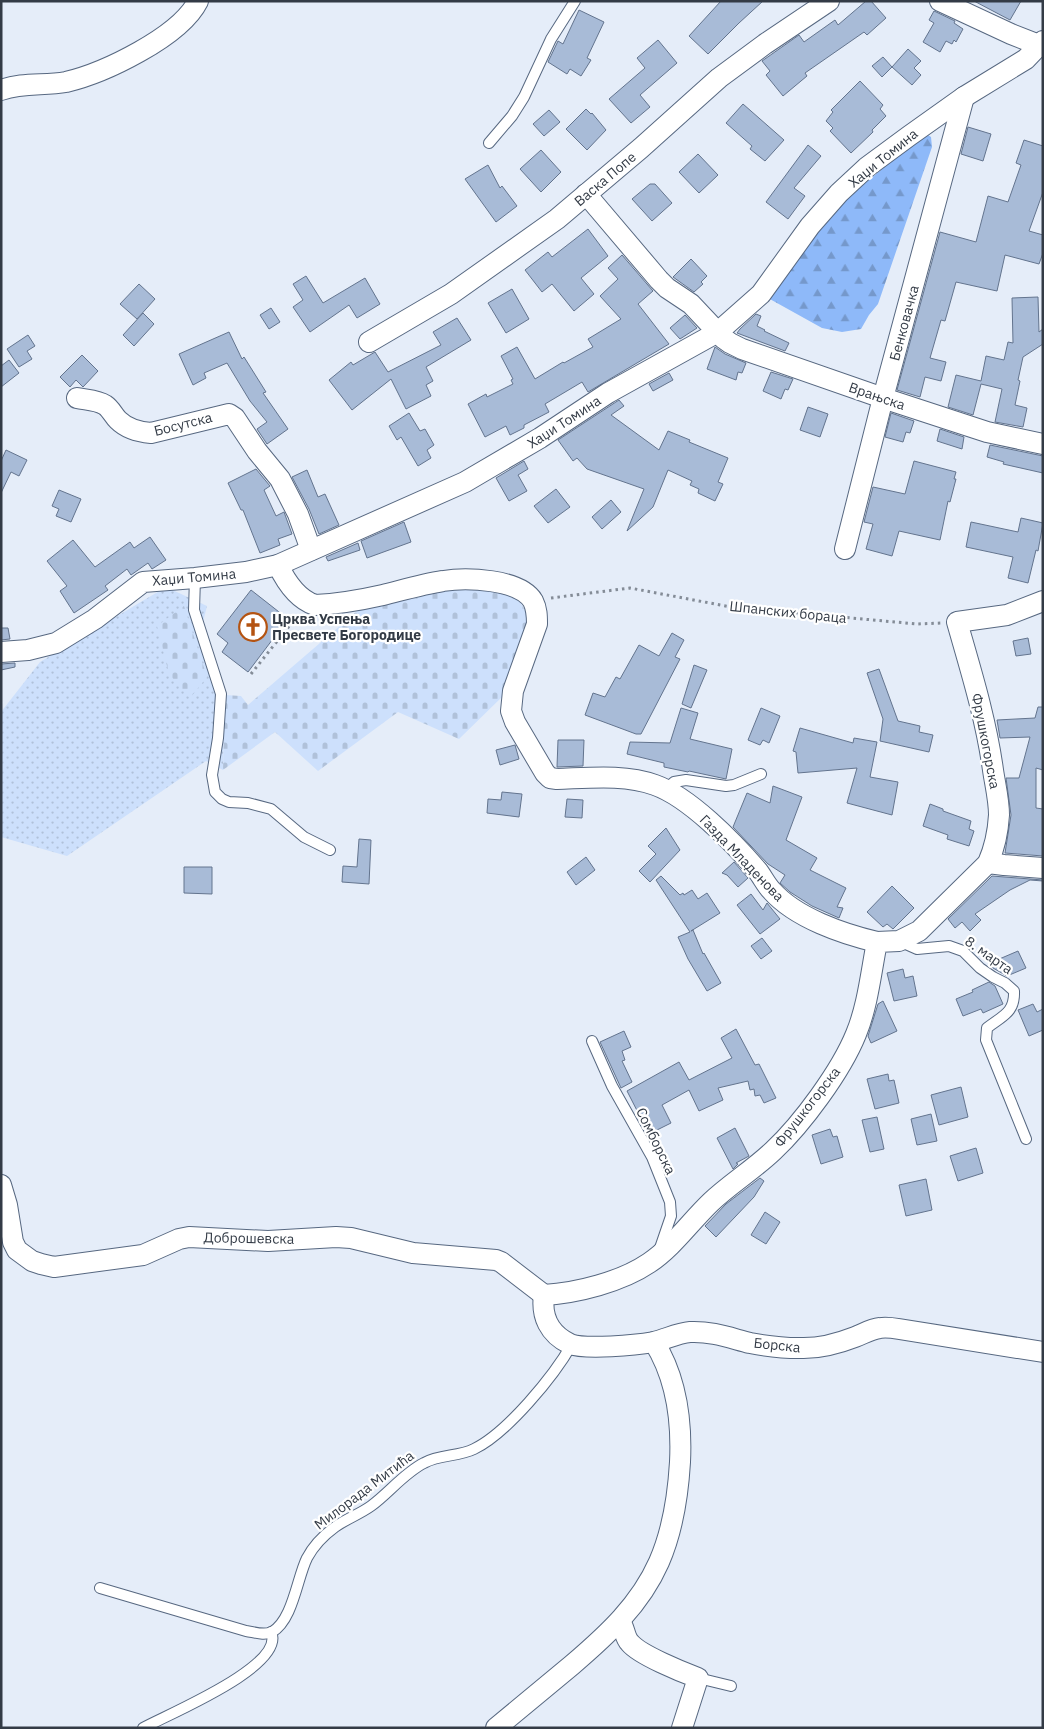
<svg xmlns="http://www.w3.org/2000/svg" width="1044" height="1729" viewBox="0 0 1044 1729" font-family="'IBM Plex Sans',sans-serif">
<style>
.grass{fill:url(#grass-dots)}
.forest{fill:url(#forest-firs)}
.cemetery{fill:url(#cemetery-stones)}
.building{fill:#a8bbd7;stroke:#63748e}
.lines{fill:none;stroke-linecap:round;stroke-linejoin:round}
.service-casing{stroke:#576881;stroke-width:12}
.minor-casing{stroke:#576881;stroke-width:22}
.path{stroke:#848c97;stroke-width:3;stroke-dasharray:2.5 4;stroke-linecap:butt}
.service{stroke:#fff;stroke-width:10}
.minor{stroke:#fff;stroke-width:20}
.labels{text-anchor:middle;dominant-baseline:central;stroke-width:4.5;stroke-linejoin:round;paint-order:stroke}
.street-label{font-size:14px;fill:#333b46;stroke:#fff}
.poi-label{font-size:14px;font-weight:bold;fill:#333b46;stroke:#fff;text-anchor:start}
</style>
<defs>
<pattern id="grass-dots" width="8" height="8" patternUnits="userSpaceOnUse" patternTransform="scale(1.25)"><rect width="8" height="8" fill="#cde0fc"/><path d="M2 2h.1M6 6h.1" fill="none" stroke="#b0c1d9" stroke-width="1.8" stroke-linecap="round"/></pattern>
<pattern id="forest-firs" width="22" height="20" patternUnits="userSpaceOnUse" patternTransform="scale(1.25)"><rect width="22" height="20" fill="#8eb9f9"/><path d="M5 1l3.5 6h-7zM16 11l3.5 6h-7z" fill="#7598cb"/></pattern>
<pattern id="cemetery-stones" width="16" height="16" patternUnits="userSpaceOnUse" patternTransform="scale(1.25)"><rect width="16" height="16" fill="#cde0fc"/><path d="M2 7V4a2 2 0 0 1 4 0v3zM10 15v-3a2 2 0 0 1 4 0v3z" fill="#b0c1d9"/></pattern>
</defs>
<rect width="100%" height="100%" fill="#e5edf9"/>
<!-- grass -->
<path class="grass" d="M166,587l41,19 -4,16 22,73 -2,75 -17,-9 -139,95 -66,-19v-125l39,-50z"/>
<!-- forest -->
<path class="forest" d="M925,133l6,4 1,10 -54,157 -9,11 -8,14 -19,3 -20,-4 -54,-30 48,-67 29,-31z"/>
<!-- cemetery -->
<g class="cemetery">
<path d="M454,585l36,5 28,8 11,20 -26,78 -44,43 -61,-27 -80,59 -43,-39 -52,38 2,-75 16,1 7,9 115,-99z"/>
<path d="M184,606l23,71 -17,21 -21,-24 -12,-48z"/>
</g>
<!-- building -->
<g class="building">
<path d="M721,1h42l-24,22 -31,31 -19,-18z"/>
<path d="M866,1h5l15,17 -19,17 -3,-3 -59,41 2,3 -24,20 -17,-21 4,-4 -8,-10 37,-26 5,7 31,-22 3,5z"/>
<path d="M974,1h47l-11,19z"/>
<path d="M579,10l25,12 -17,36 4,2 -10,16 -11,-7 -3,5 -19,-12 10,-21 5,3z"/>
<path d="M934,11l21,10 -1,2 9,6 -7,13 -2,-2 -2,4 -6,-3 -6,11 -17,-10 11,-19 -5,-3z"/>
<path d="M658,40l19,23 -37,32 10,12 -19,16 -22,-24 36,-31 -8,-10z"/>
<path d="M908,49l13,12 -7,7 7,7 -9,10 -20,-18z"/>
<path d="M883,57l9,10 -10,10 -10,-11z"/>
<path d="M860,81l23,24 -3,4 6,7 -14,14 1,2 -22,21 -21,-22 3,-3 -7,-7 7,-9 -2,-2z"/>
<path d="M743,104l41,36 -19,21 -15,-12 2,-3 -26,-23z"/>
<path d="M586,109l5,5 1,-1 14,17 -19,20 -21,-21z"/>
<path d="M549,110l11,12 -16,14 -11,-12z"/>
<path d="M968,127l23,7 -8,27 -22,-7z"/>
<path d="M1024,140l19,6v46l-14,39 14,4v18l-4,11 -34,-9 -8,36 -41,-9 -11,39 -4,-1 -11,38 16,4 -5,19 -16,-4 -5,20 -23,-7 43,-158 36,10 12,-46 20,6 13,-37 -5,-2z"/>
<path d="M808,145l13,11 -27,32 11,8 -17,23 -22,-17z"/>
<path d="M541,150l20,22 -20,20 -21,-23z"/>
<path d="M698,154l20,21 -19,18 -20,-21z"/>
<path d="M488,165l12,23 2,-2 15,20 -21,16 -31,-43z"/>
<path d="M650,184h5l17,19 -20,18 -20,-22z"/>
<path d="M588,229l20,27 -27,22 13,16 -20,17 -22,-27 -10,8 -17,-22 23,-18 4,5z"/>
<path d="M622,255l31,36 -15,13 31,40 -81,48 -6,-10 -37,22 4,8 -25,13v3l-14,7 -4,-9 -21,11 -17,-33 18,-10 1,3 26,-13 -2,-4 2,-1 -12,-23 16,-9 18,32 28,-17 1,1 29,-16 -5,-8 33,-20 -21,-23 18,-17 -10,-11z"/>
<path d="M691,259l16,17 -6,6 2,2 -9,8 -21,-15z"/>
<path d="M306,276l17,27 42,-25 15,26 -23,14 -8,-13 -39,27 -17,-25 10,-7 -10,-16z"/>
<path d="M139,284l16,15 -18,20 -17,-15z"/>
<path d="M512,289l17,30 -23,14 -18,-30z"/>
<path d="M1038,297l1,35 4,-3v15l-20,13 -5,23 2,1 -5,24 12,3 -4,19 -28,-5 7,-33 -21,-5 -8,31 -25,-8 8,-32 25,6 5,-25 18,4 4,-18 5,1 -1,-45z"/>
<path d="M271,308l9,14 -11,7 -9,-14z"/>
<path d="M143,313l11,11 -20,22 -11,-11z"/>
<path d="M756,314l5,2 -4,10 8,4 -1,1 25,12 -4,8 -48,-18 3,-4z"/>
<path d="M685,315l12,13 -17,11 -10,-11z"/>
<path d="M457,318l14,22 -45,27 7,14 -7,4 5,11 -25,13 -15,-30 -39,31 -23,-30 22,-18 2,3 22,-13 13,20 53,-27 -8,-13z"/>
<path d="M229,332l13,27 2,-2 22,35 -3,1 25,36 -21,15 -10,-15 10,-7 -17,-21 -23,-38 -23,10 2,5 -13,7 -14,-31z"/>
<path d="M28,335l7,11 -8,5 5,8 -13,8 -12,-18z"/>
<path d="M715,347l10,7 21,9 -4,10 -4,-1 -2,8 -29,-11z"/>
<path d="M82,355l16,16 -15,16 -7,-7 -6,7 -10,-10z"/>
<path d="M9,360l10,13 -18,14v-21z"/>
<path d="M771,372l22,7 -5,11 -3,-1 -4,10 -18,-8z"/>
<path d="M669,373l4,7 -20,11 -4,-7z"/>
<path d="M619,400l5,6 -13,9 48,35 9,-19 22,9 -1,2 39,16 -10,24 5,2 -8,17 -17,-8 1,-4 -9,-4 2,-4 -24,-11 -15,37 -26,24 17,-42 -57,-20 -10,-11 -4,3 -15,-21z"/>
<path d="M808,407l20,7 -8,23 -20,-7z"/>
<path d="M409,413l11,18 5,-2 9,16 -7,5 4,8 -13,8 -17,-29 -4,3 -8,-14z"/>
<path d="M891,413l23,8 -4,12 -4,-1 -3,10 -18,-5z"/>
<path d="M940,429l24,8 -2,12 -25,-8z"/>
<path d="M990,445l53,11v17l-40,-9 1,-2 -17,-5z"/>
<path d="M6,450l21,10 -8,16 -8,-4 -10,21v-32z"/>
<path d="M524,461l4,8 -10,6 9,16 -18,10 -13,-23z"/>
<path d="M914,461l42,11 -2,7h2l-6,23 -2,-1 -8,39 -41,-9 -7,25 -26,-7 7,-25 -9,-2 9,-35 32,7z"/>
<path d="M256,469l14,17 -6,4 12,26 8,-4 8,22 -14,5 2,6 -20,8 -17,-43h-2l-13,-27z"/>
<path d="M307,470l11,27 7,-3 14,31 -20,9 -10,-25 -17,-32z"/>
<path d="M556,489l14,18 -22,16 -14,-17z"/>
<path d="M59,490l22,9 -10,23 -15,-6 3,-7 -7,-3z"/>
<path d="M611,500l10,12 -19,17 -10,-12z"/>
<path d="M1021,518l22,5 -5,28 -2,-1 -8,33 -20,-5 5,-21 -47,-10 5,-25 47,10z"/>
<path d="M404,522l7,20 -44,16 -6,-17z"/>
<path d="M150,537l16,23 -14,9 -4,-6 -17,12 -4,-6 -22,17 3,4 -34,23 -14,-22 7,-5 -20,-25 26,-21 22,27 35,-25 4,6z"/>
<path d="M358,543l2,7 -32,11 -2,-4z"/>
<path d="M251,590l37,29 -40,53 -26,-20 6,-9 -11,-9z"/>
<path d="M1,628h7l2,11 -9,1z"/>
<path d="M672,633l12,7 -9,17 5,2 -39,75h-5l-51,-19 8,-22 12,4 11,-20 4,2 19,-34 20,11z"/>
<path d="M1028,638l3,16 -15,2 -3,-15z"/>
<path d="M15,663v4l-14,3v-6z"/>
<path d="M694,665l13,5 -16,38 -9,-4z"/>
<path d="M879,669l19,52 22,5 -1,6 14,3 -4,17 -49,-11 3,-22 -16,-46z"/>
<path d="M1038,707h5v63l-7,-2v40l7,1v47l-38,-3 6,-38 -5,-37h13l11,-41 -30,1 -3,-18 38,-2z"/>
<path d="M681,708l17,5 -8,26 42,10 -6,30 -37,-8 -1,1 -24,-5v-4l-37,-9 3,-12 40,1z"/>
<path d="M761,708l19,8 -11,27 -6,-3 -3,5 -12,-5z"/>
<path d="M800,728l53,15 1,-5 23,4 -7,35 28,5 -6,33 -45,-12 10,-35 -59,5 -2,-21 -3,-1z"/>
<path d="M558,740h26l-1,26 -26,1z"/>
<path d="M515,745l4,14 -19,6 -4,-15z"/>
<path d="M773,786l29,11 -16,43 31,18 -7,12 36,18 -9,19 6,1 -4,10 -27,-12 -22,-14 -10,-9 5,-8 -17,-11 -35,-37 14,-34 23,10z"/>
<path d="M502,792l20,2 -3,23 -32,-4 1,-14 13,1z"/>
<path d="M567,799l16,1 -1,18 -17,-1z"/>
<path d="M930,804l13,5v2l28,10 -2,8 5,2 -5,15 -22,-7 1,-4 -25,-9z"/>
<path d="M666,828l14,22 -30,32 -11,-11 17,-17 -8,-8z"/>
<path d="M359,839l12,1 -2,44 -27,-2 1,-16 14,1z"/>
<path d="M586,857l9,13 -19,15 -9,-13z"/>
<path d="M734,862l14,16 -10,9 -11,-12 -5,-2z"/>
<path d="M184,867h28v27l-28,-1z"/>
<path d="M661,876l19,19 3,-2 1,2 8,-5 6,9 9,-6 13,20 -29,18 2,-1 10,24 1,-1 17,30 -14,8 -19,-32 -10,-22 12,-5 -34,-52z"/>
<path d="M992,876l51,4v1l-13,-1 -20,10 -35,24 6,6 -11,11 -8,-9 -7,6 -7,-9z"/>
<path d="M892,886l22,22 -21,21 -6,-5 -4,3 -16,-15z"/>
<path d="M751,894l12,16 4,-7 13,16 -20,15 -23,-29z"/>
<path d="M762,938l10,13 -11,8 -10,-13z"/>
<path d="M1018,951l8,17 -19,8 -14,-8 -3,-5z"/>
<path d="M903,969l2,9 8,-2 4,20 -23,5 -7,-28z"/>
<path d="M989,982l6,4 8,18 -20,9 -2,-4 -18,7 -7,-17 17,-7 -1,-2z"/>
<path d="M883,1001l14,30 -26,12 -3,-7 10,-32z"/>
<path d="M1033,1004l4,8 6,-3v21l-14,6 -11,-26z"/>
<path d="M736,1029l19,36 4,-1 17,34 -12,5 -4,-8 -5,1 -1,-7 -4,1 -2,-9 -30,7 5,12 -24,11 -10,-21 -27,15 9,18 -22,11 -22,-43 52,-29 10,18 43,-22 -11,-20z"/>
<path d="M624,1031l7,16 -9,4 3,9 -3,1 10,21 -11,6 -21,-46z"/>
<path d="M888,1074l1,7 5,-1 5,23 -24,6 -8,-30z"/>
<path d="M961,1087l7,30 -29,8 -8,-30z"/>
<path d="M931,1114l6,27 -20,4 -6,-26z"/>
<path d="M877,1117l7,32 -14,3 -8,-32z"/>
<path d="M735,1128l14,28 -13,7 2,1 -5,5 -16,-31z"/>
<path d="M830,1129l3,8 4,-1 6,21 -22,7 -9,-29z"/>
<path d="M976,1148l7,25 -25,8 -8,-25z"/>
<path d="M760,1178l4,3 -10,16 -38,40 -11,-11 21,-22z"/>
<path d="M926,1179l6,31 -26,6 -7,-31z"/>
<path d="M765,1212l15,10 -14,22 -15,-9z"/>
</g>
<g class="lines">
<defs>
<g id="service">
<path d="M489,143l23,-27 12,-19 27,-58 24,-38"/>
<path d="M195,578l-1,32 27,84 -3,44 -6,37 3,17 7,7 7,3 19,1 23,6 33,28 26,13"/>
<path d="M665,790l9,-8 12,-2 40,6 8,-1 27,-11"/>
<path d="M899,941l18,8 32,-3 14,5 17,17 13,9 12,6 9,8c1,22 -12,25 -27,37l-1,12 40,99"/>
<path d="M592,1041l20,45 40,71 18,45 1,14 -12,35"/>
<path d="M100,1588l146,43c8,1 18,5 26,1 21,-12 25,-54 35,-74 7,-13 17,-23 28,-31 11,-8 25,-13 36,-21 18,-13 33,-33 53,-43 16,-9 34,-6 50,-14 33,-16 80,-73 98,-105"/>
<path d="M698,1678l33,8"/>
<path d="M143,1728c23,-13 144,-62 128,-96"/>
</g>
<g id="minor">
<path d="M940,1l71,33 28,11"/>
<path d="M1,90c22,-8 43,-4 65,-8 38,-9 114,-45 132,-81"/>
<path d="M586,194l73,86 8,8 24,16 32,34 7,5 12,6 141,49 104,34 56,12"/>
<path d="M369,342l82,-48 106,-75 84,-71 78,-70 46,-34 64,-43"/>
<path d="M77,398c9,2 20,2 28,7 6,4 8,10 13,15 9,9 21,12 33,13l78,-19 6,4 22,33 23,28 18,35 13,36"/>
<path d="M845,549l38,-151 81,-301"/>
<path d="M278,565c8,17 19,34 37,40 23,-1 46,-5 68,-10 20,-5 40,-11 60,-14 23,-4 77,-2 90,20 4,8 4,15 4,23l-24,67 -2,20 4,11 30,51 5,5 7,1c32,-1 68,-5 98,6 34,12 78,57 102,85 5,6 9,15 15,21 24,27 71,43 105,51"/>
<path d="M1,652l27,-2 28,-7 39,-24 48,-37 52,-4 51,-6 32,-7 187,-83 75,-44 68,-45 110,-61 43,-38 49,-68 29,-33 28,-26 42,-31 55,-39 62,-38 17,-18"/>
<path d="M988,863l16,2 39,3"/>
<path d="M1,1185l6,20 6,37 4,8 15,11 9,3 13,3 89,-12 36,-16 10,-2 79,4 68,-4 15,1 62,15 83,7 5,2 43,33"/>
<path d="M544,1295c33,-2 77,-13 105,-32 24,-16 41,-41 62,-61 19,-18 42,-32 62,-51 29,-27 68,-80 83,-117 12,-29 15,-62 21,-92l22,-1 20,-10 69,-68c7,-16 10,-31 11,-48 0,-15 -4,-31 -6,-45 -7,-51 -22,-99 -36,-148l50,-7 36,-14"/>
<path d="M544,1295c-3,21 5,39 26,49 16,6 66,1 84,-2 12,-3 24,-9 36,-10 22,-1 40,6 60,11 16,3 33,5 49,5 19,1 38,-4 56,-11 8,-3 16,-8 25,-9 6,-1 13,0 19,1l144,23"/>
<path d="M620,1622c5,5 4,15 10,21 10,12 52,29 68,35l-16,50"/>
<path d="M496,1728c25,-21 51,-42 76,-63 35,-30 68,-60 87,-103 14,-32 19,-66 21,-100 2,-41 -4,-85 -26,-120"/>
</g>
</defs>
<!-- service casing -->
<use href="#service" class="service-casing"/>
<!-- minor casing -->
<use href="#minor" class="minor-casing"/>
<!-- path -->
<g class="path">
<path d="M551,598l79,-10 101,19 186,17 24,-1"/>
<path d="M251,674l47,-59"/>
</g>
<!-- service -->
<use href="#service" class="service"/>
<!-- minor -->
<use href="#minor" class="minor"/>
</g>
<!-- icons -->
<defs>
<symbol id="church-ring" viewBox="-11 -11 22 22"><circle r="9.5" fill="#fff" stroke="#b45311" stroke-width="1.5"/><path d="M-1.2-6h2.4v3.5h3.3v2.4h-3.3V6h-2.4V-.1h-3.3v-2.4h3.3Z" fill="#b45311"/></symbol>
</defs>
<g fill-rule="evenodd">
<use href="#church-ring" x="237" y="611" width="32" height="32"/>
</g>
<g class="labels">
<!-- street labels -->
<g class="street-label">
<text transform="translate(883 158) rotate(-39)">Хаџи Томина</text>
<text transform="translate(605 179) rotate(-40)">Васка Попе</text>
<text transform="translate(904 323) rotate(-75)">Бенковачка</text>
<text transform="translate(877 396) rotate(19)">Врањска</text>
<text transform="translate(564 422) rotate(-33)">Хаџи Томина</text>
<text transform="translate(183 424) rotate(-14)">Босутска</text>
<text transform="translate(194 577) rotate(-5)">Хаџи Томина</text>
<text transform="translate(788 612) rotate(6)">Шпанских бораца</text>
<text transform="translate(986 741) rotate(79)">Фрушкогорска</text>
<text transform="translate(742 858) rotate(46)">Газда Младенова</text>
<text transform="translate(989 955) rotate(35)">8. марта</text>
<text transform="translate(807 1107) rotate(-52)">Фрушкогорска</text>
<text transform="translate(656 1141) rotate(64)">Сомборска</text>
<text transform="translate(249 1238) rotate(1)">Доброшевска</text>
<text transform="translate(777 1345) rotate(6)">Борска</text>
<text transform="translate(364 1490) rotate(-37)">Милорада Митића</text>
</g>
<!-- poi labels -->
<g class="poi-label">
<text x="272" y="619">Црква Успења<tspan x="272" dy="16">Пресвете Богородице</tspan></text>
</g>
</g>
<!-- border -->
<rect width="1044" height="1729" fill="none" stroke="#333b46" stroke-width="5"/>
</svg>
